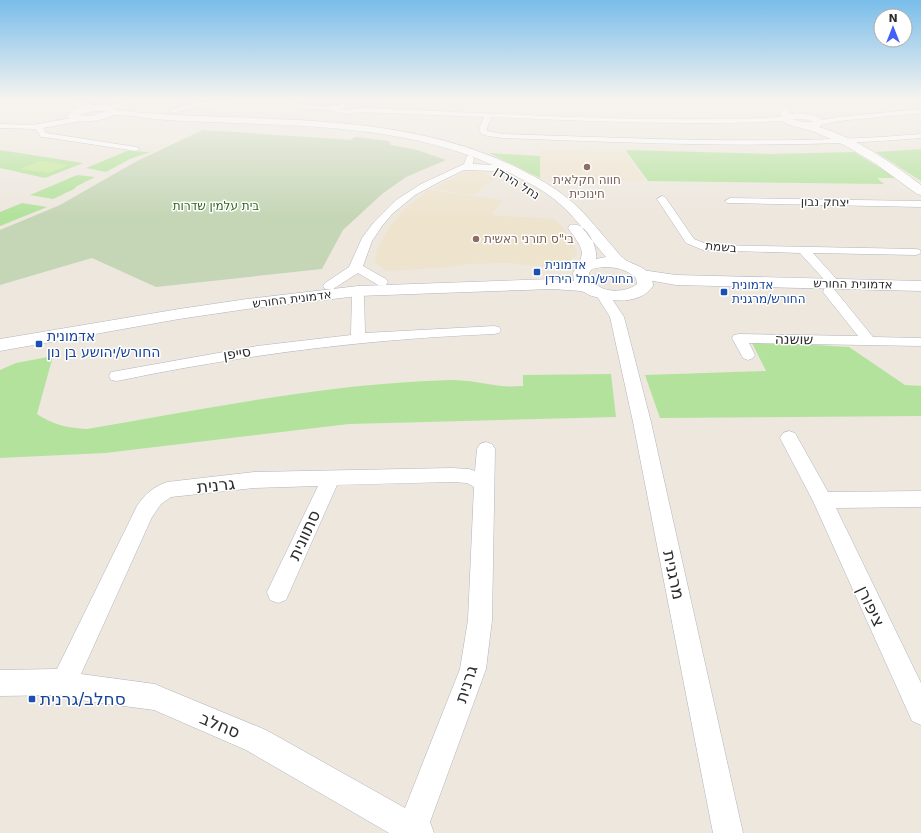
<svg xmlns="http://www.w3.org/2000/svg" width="921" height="833" viewBox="0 0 921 833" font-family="'DejaVu Sans',Heebo,sans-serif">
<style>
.education{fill:#eee4ce}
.green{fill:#b3e29c}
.cemetery{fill:#c5d6b6}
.pitch{fill:#c6e998}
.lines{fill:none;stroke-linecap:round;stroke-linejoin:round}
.minor-casing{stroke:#b2b4bf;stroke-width:1}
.tertiary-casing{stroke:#b2b4bf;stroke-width:1}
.secondary-casing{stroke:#b2b4bf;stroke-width:1}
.minor{fill:#fff;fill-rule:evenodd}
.tertiary{fill:#fff;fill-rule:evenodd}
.secondary{fill:#fff;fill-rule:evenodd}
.education-dot{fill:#8d6e63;stroke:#fff;stroke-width:1.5}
.transit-dot{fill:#1a4fb4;stroke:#fff;stroke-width:1.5}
.labels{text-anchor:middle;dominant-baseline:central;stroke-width:3;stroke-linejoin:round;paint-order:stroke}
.far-education-label{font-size:12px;fill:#785e54;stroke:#fff}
.far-street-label{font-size:12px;fill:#2c2c2c;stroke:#fff}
.far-park-label{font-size:12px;fill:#2b681c;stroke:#fff}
.far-transit-label{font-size:12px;fill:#164399;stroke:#fff;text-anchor:start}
.transit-label{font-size:14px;fill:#164399;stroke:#fff;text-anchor:start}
.street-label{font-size:14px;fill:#2c2c2c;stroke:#fff}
.near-street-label{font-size:17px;fill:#2c2c2c;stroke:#fff}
.near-transit-label{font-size:17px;fill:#164399;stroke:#fff;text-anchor:start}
</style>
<rect width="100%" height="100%" fill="#ede7de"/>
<!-- education -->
<g class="education">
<path d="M540,150l85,2 20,29h-96l-9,-3z"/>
<path d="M477,170l18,8 -22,17 -40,-6 28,-15z"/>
<path d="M428,190l75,10 -12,15 63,4 11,10 13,25 -16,11 -14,2 -40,-4 -39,1 -18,3 -64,4 -12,-8 2,-14 14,-24 15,-17z"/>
</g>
<!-- green -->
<g class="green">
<path d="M921,149v32l-45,-29z"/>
<path d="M0,150l83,13 -38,15 -45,-10z"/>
<path d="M628,150l142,4 84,-2 43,26h-20l7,6 -236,-3 -22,-30z"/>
<path d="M127,151l23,1 -20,7 -24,13 -20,-4z"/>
<path d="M489,153l51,3v22z"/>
<path d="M77,175l18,2 -18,9 -3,3 -21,10 -23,-4z"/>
<path d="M22,203l25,4 -47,19v-14z"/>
<path d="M751,341l98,6 56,38 16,1v30l-261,2 -15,-43 121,-4z"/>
<path d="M53,356l-16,58c16,11 31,14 50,15 120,-20 242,-46 364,-49 18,0 34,4 51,6 7,1 14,0 21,0v-11l88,-1 5,43 -267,7 -244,29 -105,5v-88l16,-7z"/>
</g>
<!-- cemetery -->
<path class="cemetery" d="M203,130l147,10 5,-3 34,4 2,4 26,5 29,10 -40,17 -24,17 -39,36 -21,39 -166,18 -64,-29 -92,27v-55l60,-25 77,-44z"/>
<!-- pitch -->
<path class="pitch" d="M41,161l28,4 -20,8 -29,-4z"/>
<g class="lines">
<defs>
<g id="minor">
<path d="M131,99h10l-34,11 -3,-2z"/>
<path d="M248,99h39l13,5 21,2h15l10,-3 3,2 -9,4 8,1 13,-2c141,5 283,16 424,9l4,2 -4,2c-98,5 -196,0 -294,-4l-4,11v3l16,3c140,4 279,12 418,0v4c-139,12 -278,5 -418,0l-15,-2 -7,-2 -2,-6 5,-11 -123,-5 -13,2 -13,-2 -2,-2 -26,-1 -27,-8 -80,5 -28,7 -3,-2 31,-9z"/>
<path d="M921,109v4l-82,8 -19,4 -4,-2 1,-2 22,-4z"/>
<path d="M83,116l4,2 -1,2 -43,8 3,5 90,14 4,2 -4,2 -92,-14h-3l-5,-8 -36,-1v-4l32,1z"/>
<path d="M470,155l4,3 -1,6 22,1 4,3 -4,3 -31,-1 -23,11 -26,14 -23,19 -10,12 -10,15 -9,25 23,13 2,3 -2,3h-8l-20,-12 -25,16h-8l-2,-3 2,-3 24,-16 13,-29 12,-16 22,-22 25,-16 43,-20 3,-8z"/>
<path d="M662,196l3,1 29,42 15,6 207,4 4,1 1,3 -5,2 -103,-2 27,30 -2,3h-8l-30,-33 -97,-3 -17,-7 -29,-44z"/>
<path d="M730,198l191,3v6l-194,-4 -2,-2z"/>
<path d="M358,287l5,1 1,3 1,42 129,-7 5,1 2,3 -2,3 -5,1c-127,5 -252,21 -377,47l-6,-1 -2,-4 2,-4 6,-1 140,-25 94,-11 1,-44 1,-3z"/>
<path d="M829,288l5,1 39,48 48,1v8l-172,-3 6,12 -2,3 -5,2 -5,-2 -11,-20 2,-3 5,-1 119,2 -35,-44 1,-3z"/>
<path d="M601,289l5,1 18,27 27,105 92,411h-30l-80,-411 -23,-105 -15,-24 1,-3z"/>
<path d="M789,431l6,2 33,59 93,-1v16l-85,1 85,175v42l-9,-4 -99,-220 -33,-63 3,-5z"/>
<path d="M486,442l6,2 3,5 -3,171 -6,49 -56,153 4,11h-45l-143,-83 -92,-40 -68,-9 -22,-6 -64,1v-26l57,-1 80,-163c8,-12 16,-19 30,-24l87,-10 198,-4 17,1 6,2 2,-22 3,-5zM452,482l15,1 7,4 -6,133 -8,49 -55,139 -139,-78 -102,-42 -9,-4 -74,-10 71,-157 9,-13 10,-7 83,-9 64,-2 -51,106 3,8 8,3 8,-3 51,-115z"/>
</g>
<g id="tertiary">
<path d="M785,108l3,1 2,5c12,-1 27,-1 35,9l-6,4c37,11 72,35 102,58v10l-4,-1 -41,-30 -30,-18 -31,-14 -26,-7 -7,-4 -1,-10zM792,119h12l9,3h-11z"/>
<path d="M642,270l34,5 245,6v10l-245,-6 -40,-7 -2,-3 2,-3z"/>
</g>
<path id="secondary" d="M57,99h14l22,6h14l9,5 27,3c125,9 259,-2 375,55 15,8 30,15 44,26 21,15 35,35 52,54 4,5 8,10 13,13 13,6 26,9 26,25 -13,19 -42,16 -61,10 -4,-1 -7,-4 -11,-5 -9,-1 -19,-1 -28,-2l-195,7 -111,13 -68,10 -179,32v-12l179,-30 68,-10 111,-13 195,-7 21,2 -1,-8c15,-22 9,-25 -5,-45l2,-3c16,-4 28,21 26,34l10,-2c-19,-21 -29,-40 -52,-58 -14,-11 -29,-18 -44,-26 -106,-54 -229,-46 -344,-53 -17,-1 -35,-5 -51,-5 -4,0 -8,3 -12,4 -12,3 -23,3 -35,-1l-2,-2 10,-7 6,-1zM93,111h13l-14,5 -14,-1zM603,267c13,0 23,2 33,11l1,6c-14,11 -44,9 -48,-11l3,-4z"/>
</defs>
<!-- minor casing -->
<use href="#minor" class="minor-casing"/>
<!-- tertiary casing -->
<use href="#tertiary" class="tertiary-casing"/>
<!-- secondary casing -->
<use href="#secondary" class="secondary-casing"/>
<!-- minor -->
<use href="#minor" class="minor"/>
<!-- tertiary -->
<use href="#tertiary" class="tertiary"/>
<!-- secondary -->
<use href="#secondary" class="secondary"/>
</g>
<!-- sky -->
<linearGradient id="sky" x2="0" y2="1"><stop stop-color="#79bdea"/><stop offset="0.46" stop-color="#f7f4f0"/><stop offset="1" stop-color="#f7f4f0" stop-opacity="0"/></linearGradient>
<rect width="921" height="216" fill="url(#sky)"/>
<!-- markers -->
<g class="education-dot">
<circle cx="587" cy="167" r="4"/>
<circle cx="476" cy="239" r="4"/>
</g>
<g class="transit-dot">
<rect x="533" y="268" width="8" height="8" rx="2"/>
<rect x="720" y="288" width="8" height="8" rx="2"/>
<rect x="35" y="340" width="8" height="8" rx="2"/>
<rect x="28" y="695" width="8" height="8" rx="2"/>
</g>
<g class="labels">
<!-- far-education labels -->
<g class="far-education-label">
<text x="587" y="180">חווה חקלאית<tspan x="587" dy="14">חינוכית</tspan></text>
<text x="484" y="239" text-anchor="start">בי"ס תורני ראשית</text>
</g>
<!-- far-street labels -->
<g class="far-street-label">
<text transform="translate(517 183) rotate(32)">נחל הירדן</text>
<text transform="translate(825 202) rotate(1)">יצחק נבון</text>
<text transform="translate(721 247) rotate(5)">בשמת</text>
<text transform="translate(853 284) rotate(1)">אדמונית החורש</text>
<text transform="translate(292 299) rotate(-7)">אדמונית החורש</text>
</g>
<!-- far-park labels -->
<g class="far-park-label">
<text x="216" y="206">בית עלמין שדרות</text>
</g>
<!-- far-transit labels -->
<g class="far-transit-label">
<text x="545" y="265">אדמונית<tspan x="545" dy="14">החורש/נחל הירדן</tspan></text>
<text x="732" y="285">אדמונית<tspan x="732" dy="14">החורש/מרגנית</tspan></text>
</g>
<!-- transit labels -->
<g class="transit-label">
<text x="47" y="336">אדמונית<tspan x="47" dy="16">החורש/יהושע בן נון</tspan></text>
</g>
<!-- street labels -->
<g class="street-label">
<text transform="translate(794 339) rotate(1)">שושנה</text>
<text transform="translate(237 353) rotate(-9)">סייפן</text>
</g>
<!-- near-street labels -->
<g class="near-street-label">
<text transform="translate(216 485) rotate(-6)">גרנית</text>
<text transform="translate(304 535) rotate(-65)">סתוונית</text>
<text transform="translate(674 575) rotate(78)">מרגנית</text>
<text transform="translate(871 606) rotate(65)">ציפורן</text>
<text transform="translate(466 684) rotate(-72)">גרנית</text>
<text transform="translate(220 725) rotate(23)">סחלב</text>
</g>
<!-- near-transit labels -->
<g class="near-transit-label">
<text x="40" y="699">סחלב/גרנית</text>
</g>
</g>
<!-- north arrow -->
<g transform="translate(893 28)"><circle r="19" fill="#ffffff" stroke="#ababab"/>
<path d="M0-3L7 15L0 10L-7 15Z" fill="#4261f6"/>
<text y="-6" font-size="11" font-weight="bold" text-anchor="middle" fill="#2c2c2c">N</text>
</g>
</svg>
